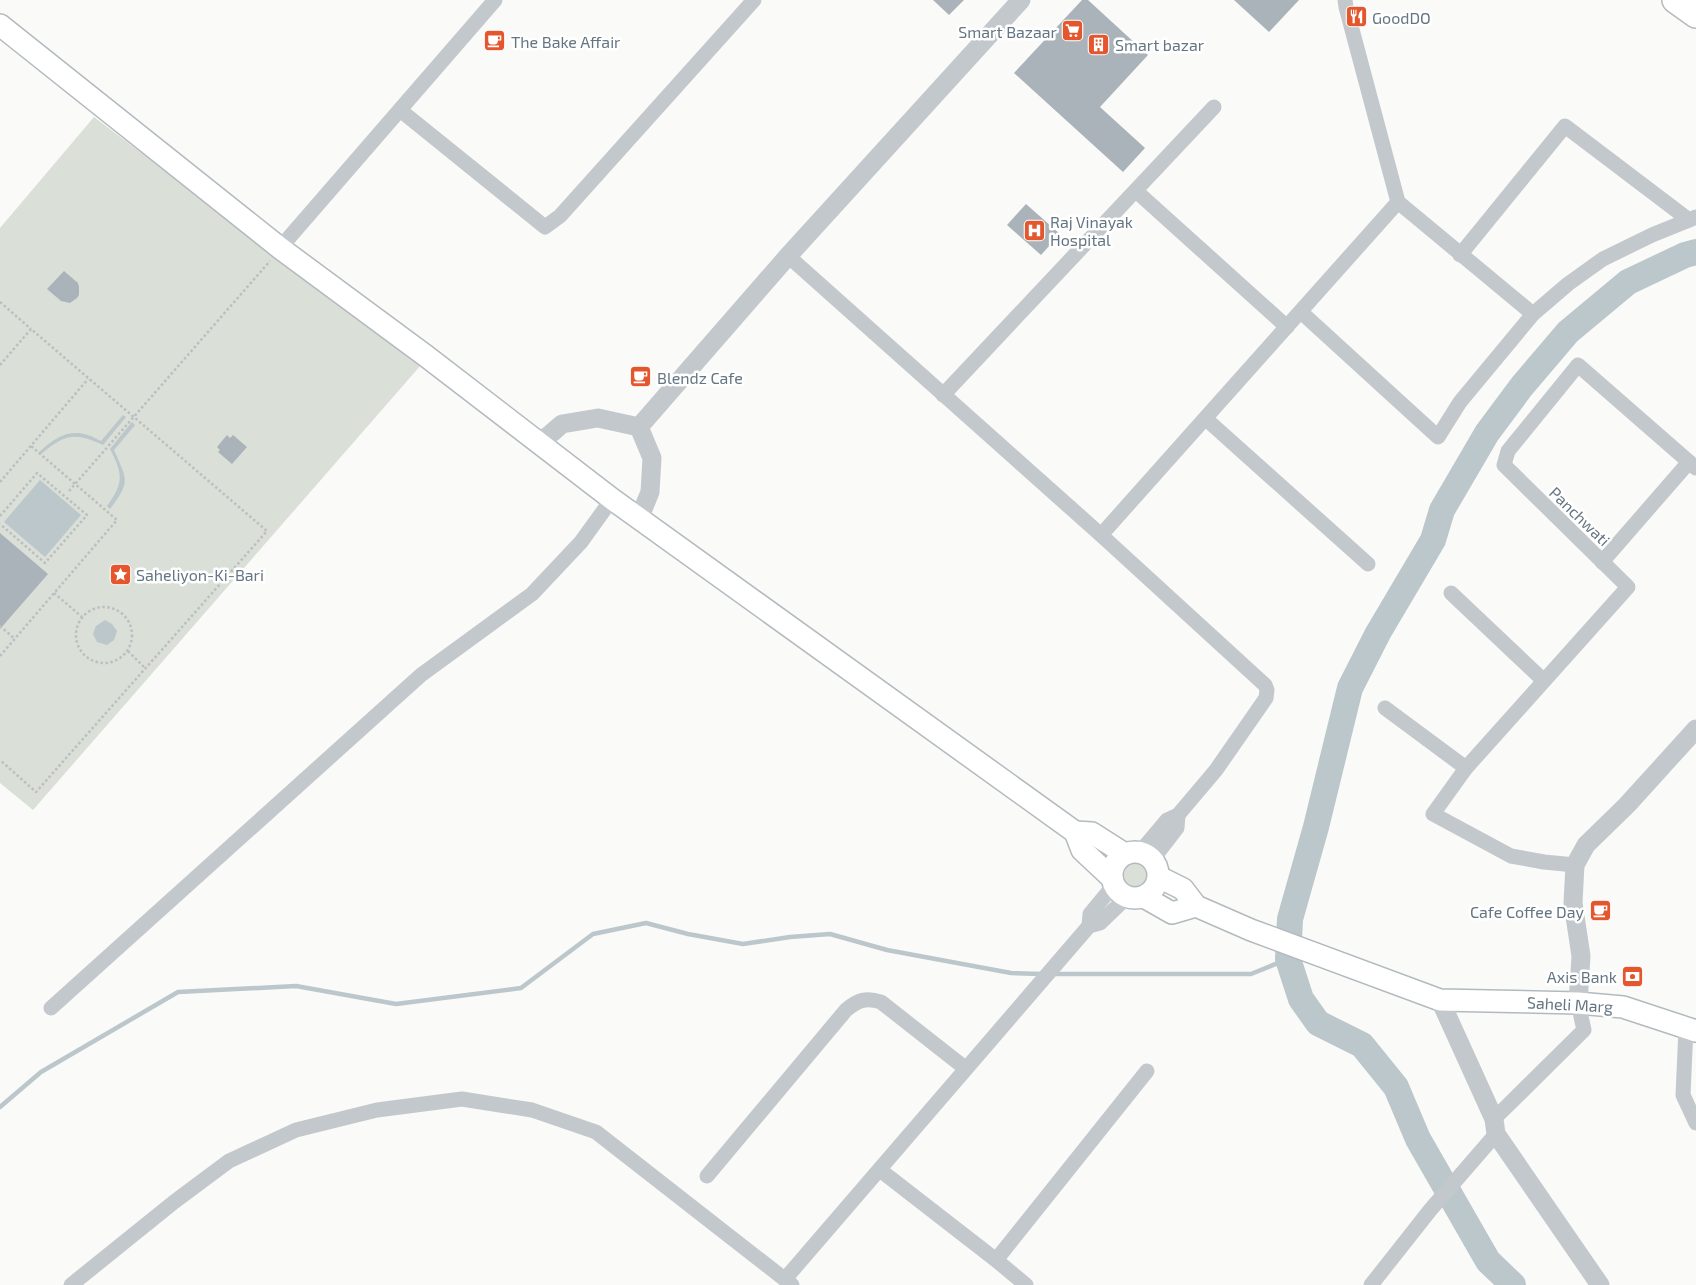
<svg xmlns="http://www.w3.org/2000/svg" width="1696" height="1285" viewBox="0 0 1696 1285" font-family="'Exo 2',sans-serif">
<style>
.green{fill:#dadfd7}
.water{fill:#bbc7cb}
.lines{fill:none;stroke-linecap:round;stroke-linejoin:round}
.stream{stroke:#bbc7cb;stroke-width:4.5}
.river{stroke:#bbc7cb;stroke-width:26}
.building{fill:#aab3b9}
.secondary-casing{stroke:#b3babf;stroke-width:24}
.primary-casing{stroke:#b5babe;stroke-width:28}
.path{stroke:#bbbfc2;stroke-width:2.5;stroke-dasharray:2.5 2.5;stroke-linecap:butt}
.minor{stroke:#c3c8cc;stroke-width:15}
.tertiary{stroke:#c3c8cc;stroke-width:19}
.secondary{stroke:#fff;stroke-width:21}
.primary{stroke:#fff;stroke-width:25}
.labels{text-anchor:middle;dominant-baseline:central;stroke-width:5;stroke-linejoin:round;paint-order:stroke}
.poi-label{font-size:16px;fill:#657683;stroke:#fff;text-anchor:start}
.street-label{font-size:16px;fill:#657683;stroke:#fff}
</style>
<rect width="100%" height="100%" fill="#fafaf8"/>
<!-- green -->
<g class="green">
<path d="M94,117l327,248 -388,445 -33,-27v-555z"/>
<circle cx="1136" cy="875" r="12"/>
</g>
<!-- water -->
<g class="water">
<path d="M123,415l3,2 -23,28c-28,-13 -38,-11 -62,9l-2,-2c21,-19 36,-26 62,-11z"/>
<path d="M132,422l3,3 -21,25c13,30 17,31 -4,59l-3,-3c17,-23 16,-32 3,-57z"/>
<path d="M40,480l41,35 -36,42 -41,-35z"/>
<path d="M105,620l7,4 5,7 -3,9 -7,5 -10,-3 -4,-8 3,-8z"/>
</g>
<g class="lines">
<!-- stream -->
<g class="stream">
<path d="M1052,974h199l37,-15"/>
<path d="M0,1107l41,-35 137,-80 118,-6 100,18 125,-16 72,-54 53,-11 42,11 55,10 47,-7 40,-3 57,16 124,23 31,1"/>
</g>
<!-- river -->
<path class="river" d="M1513,1285l-25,-24 -70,-122 -22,-52 -34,-42 -44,-22 -17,-24 -13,-40 2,-40 26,-92 34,-139 28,-55 55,-93 9,-30 45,-77 35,-47 46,-54 60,-50 57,-27 11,-3"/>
</g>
<!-- building -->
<g class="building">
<path d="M933,0h31l-15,15z"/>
<path d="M1082,0h6l60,55 -48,52 45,41 -22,24 -109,-99z"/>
<path d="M1234,0h65l-30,32z"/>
<path d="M1026,204l34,30 -19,21 -34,-30z"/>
<path d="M64,271l14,12 1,4v8l-2,3 -7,5 -9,-2 -14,-12z"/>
<path d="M227,435l3,3 3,-3 14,12 -15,17 -14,-12 2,-2 -3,-3z"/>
<path d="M0,533l48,41 -48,55z"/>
</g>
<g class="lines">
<defs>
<g id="secondary">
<path d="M0,25l280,223 146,108 186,143 463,333 7,18 30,28"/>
<path d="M1075,832l17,1 33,21"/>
<circle cx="1135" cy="875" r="23"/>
<path d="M1159,877l24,12 13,17 55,24 189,70 138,3 45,4 73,24"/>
<path d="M1144,897l28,16 24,-7"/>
</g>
<path id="primary" d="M1675,0l21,15"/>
</defs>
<!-- secondary casing -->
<use href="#secondary" class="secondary-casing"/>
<!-- primary casing -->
<use href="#primary" class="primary-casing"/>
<!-- path -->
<g class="path">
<path d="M0,302l31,27"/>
<path d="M0,365l31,-36 236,202 -231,261 -36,-32"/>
<path d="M0,482l88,-103"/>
<path d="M69,491l201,-230"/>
<path d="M0,516l37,-43 50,42 -42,48 -45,-39"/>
<path d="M54,593l28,24"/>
<circle cx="104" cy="635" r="28"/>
<path d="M0,626l15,13"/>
<path d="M128,651l17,17"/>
<path d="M0,656l117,-136 -86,-74"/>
</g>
<!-- minor -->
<g class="minor">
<path d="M400,110l145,117 15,-11 194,-216"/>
<path d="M1136,191l151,136"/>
<path d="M1398,202l135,112"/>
<path d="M280,248l215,-248"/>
<path d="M1460,255l105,-129 124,94 7,-3"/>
<path d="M788,256l313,279 164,150 2,5 -1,8 -50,72 -38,45 -11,5 -27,32"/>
<path d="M1301,312l137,125 22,-35 73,-88 35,-30 35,-25 49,-24 37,-15"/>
<path d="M943,395l271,-288"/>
<path d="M1206,419l162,145"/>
<path d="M1101,535l297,-333 -52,-195 -1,-7"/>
<path d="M1602,562l87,-100"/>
<path d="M1451,593l92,87"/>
<path d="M1385,708l81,60"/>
<path d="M1153,859l24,-31 1,-13"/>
<path d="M1575,865l-31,-3 -33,-6 -78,-42 33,-46 162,-181 -124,-122 4,-14 70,-86 118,103"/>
<path d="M1089,926l1,-12 24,-29"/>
<path d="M51,1008l370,-333 111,-81 49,-52 31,-43"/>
<path d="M1686,1028l-3,67 13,28"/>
<path d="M1494,1119l90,-89 -6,-27"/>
<path d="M880,1170l116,90 30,25"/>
<path d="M707,1176l139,-166c12,-10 20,-13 35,-8l84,66"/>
<path d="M996,1260l151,-189"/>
<path d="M785,1279l304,-353 11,-3 27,-26"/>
<path d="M71,1285l103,-83 55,-41 67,-31 81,-20 85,-11 70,11 64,22 196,153"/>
<path d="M1371,1285l60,-76 65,-75"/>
</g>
<!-- tertiary -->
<g class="tertiary">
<path d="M639,427l149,-171 233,-256"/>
<path d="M540,443l22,-19 36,-6 41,9 13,31 -2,34 -11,27"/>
<path d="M1440,1000l54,119 2,15 104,151"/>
<path d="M1578,1003l3,-47 -8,-53 2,-38 11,-20 41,-40 69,-76"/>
</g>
<!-- secondary -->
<use href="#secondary" class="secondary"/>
<!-- primary -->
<use href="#primary" class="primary"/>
</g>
<!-- icons -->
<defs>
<symbol id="restaurant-square" viewBox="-11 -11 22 22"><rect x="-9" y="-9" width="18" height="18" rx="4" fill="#e4572e" stroke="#fff"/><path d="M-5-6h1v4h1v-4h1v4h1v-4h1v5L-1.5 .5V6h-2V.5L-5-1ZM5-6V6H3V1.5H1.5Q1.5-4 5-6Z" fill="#fff"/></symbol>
<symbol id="supermarket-square" viewBox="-11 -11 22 22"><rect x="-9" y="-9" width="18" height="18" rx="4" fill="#e4572e" stroke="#fff"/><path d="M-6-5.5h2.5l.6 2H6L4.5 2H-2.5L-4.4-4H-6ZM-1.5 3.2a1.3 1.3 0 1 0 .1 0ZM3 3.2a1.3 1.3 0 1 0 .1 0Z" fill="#fff"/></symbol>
<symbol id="cafe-square" viewBox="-11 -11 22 22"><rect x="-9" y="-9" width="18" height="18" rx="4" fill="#e4572e" stroke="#fff"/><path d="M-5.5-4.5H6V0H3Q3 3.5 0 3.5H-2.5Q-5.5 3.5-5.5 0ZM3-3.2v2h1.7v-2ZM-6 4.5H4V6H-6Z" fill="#fff"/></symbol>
<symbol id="building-square" viewBox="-11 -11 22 22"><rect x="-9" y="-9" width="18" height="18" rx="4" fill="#e4572e" stroke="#fff"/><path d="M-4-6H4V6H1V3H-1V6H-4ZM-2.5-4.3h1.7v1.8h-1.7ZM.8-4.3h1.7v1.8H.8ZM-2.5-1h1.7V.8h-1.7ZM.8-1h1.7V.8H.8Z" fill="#fff"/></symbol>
<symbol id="hospital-square" viewBox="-11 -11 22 22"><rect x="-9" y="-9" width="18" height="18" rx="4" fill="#e4572e" stroke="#fff"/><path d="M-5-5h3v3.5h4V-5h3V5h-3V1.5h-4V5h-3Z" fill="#fff"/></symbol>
<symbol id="sight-square" viewBox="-11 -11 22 22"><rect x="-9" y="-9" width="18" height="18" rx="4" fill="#e4572e" stroke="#fff"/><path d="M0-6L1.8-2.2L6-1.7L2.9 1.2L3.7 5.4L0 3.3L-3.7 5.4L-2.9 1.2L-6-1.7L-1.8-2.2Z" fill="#fff"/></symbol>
<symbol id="bank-square" viewBox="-11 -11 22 22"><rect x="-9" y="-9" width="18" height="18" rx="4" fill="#e4572e" stroke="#fff"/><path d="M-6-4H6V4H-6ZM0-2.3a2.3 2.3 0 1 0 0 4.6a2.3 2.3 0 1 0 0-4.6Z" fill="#fff"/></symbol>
</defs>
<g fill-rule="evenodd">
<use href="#restaurant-square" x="1344" y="4" width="25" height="25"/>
<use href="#supermarket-square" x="1060" y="18" width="25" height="25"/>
<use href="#cafe-square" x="482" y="28" width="25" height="25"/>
<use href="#building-square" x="1086" y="32" width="25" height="25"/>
<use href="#hospital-square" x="1022" y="218" width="25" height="25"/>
<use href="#cafe-square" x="628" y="364" width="25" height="25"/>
<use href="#sight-square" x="108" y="562" width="25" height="25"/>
<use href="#cafe-square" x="1588" y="898" width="25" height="25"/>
<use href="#bank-square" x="1620" y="964" width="25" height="25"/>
</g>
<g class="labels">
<!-- poi labels -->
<g class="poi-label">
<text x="1372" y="17">GoodDO</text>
<text x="1057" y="31" text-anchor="end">Smart Bazaar</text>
<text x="511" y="41">The Bake Affair</text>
<text x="1115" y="44">Smart bazar</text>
<text x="1050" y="221">Raj Vinayak<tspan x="1050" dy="18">Hospital</tspan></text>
<text x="657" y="377">Blendz Cafe</text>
<text x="136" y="574">Saheliyon-Ki-Bari</text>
<text x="1584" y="911" text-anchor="end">Cafe Coffee Day</text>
<text x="1617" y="976" text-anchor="end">Axis Bank</text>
</g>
<!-- street labels -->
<g class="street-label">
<text transform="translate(1580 516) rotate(44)">Panchwati</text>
<text transform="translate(1570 1004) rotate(3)">Saheli Marg</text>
</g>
</g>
</svg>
